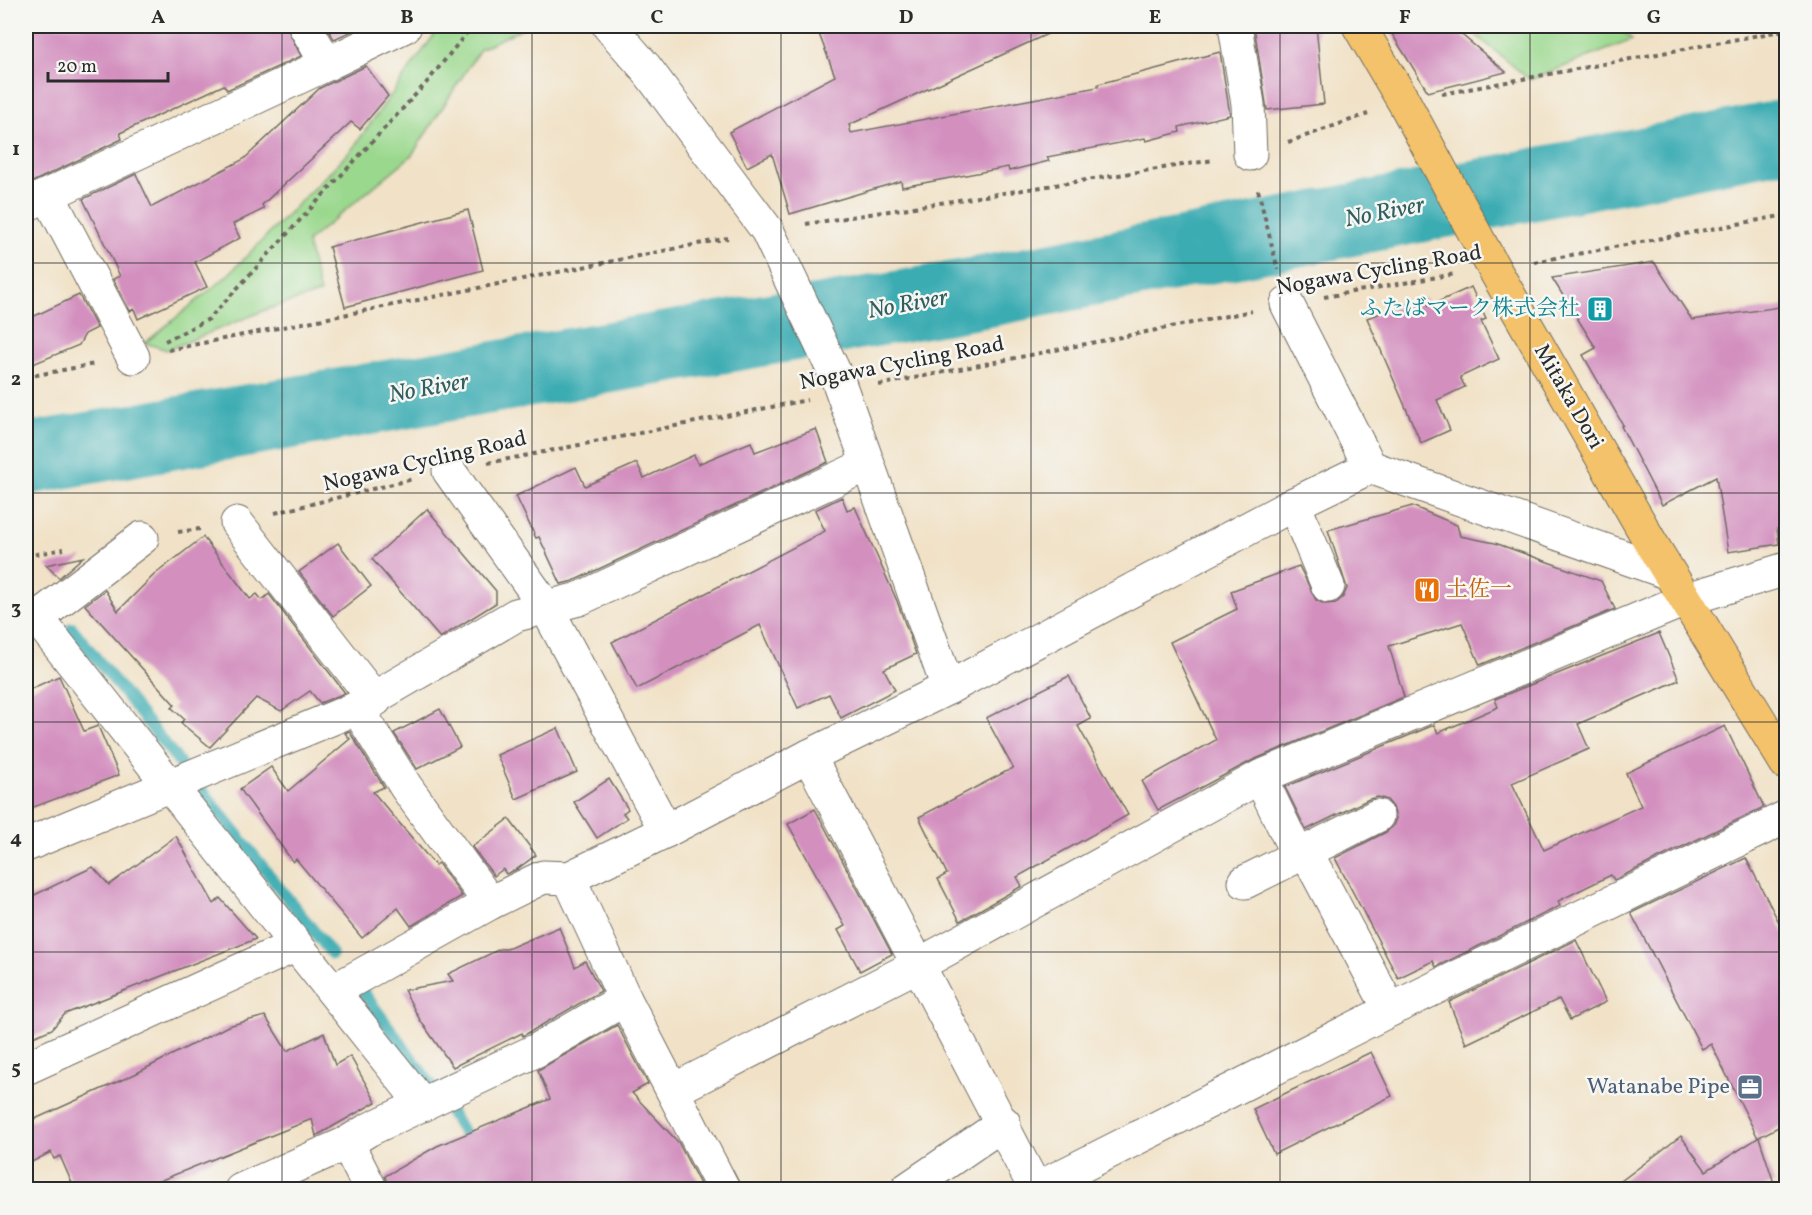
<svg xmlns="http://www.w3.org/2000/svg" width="1812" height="1215" viewBox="0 0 1812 1215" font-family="Vollkorn,'Noto Serif JP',serif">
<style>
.green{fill:#9ad88d;stroke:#62825c;stroke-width:1.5}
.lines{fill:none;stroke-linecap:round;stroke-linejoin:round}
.stream{stroke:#3aacb2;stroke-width:12}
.river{stroke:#3aacb2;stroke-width:72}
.building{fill:#d390bf}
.minor-casing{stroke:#706b62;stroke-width:35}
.major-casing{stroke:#706b62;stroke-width:35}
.path{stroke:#706b62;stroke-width:4;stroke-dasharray:4.5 4.5;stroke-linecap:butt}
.minor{stroke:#fff;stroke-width:33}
.major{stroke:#f3c26a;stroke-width:33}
.grid{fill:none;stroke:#2b2b2b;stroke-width:1.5;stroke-opacity:0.55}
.labels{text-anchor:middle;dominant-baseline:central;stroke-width:5;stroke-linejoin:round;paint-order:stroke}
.street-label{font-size:22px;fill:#2b2b2b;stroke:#f6f6f2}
.culture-label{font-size:22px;fill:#0d838f;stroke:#f6f6f2;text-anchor:end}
.food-label{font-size:22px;fill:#c56008;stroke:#f6f6f2;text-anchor:start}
.service-label{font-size:22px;fill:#4e5e75;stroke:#f6f6f2;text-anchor:end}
.water-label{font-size:24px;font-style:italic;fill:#315f61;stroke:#f6f6f2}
.neatline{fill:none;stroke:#2b2b2b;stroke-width:2}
.grid-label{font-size:20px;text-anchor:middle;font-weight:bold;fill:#2b2b2b}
</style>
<rect width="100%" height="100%" fill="#f6f6f2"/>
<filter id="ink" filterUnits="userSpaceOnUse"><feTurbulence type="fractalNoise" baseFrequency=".0167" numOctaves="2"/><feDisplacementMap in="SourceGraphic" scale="12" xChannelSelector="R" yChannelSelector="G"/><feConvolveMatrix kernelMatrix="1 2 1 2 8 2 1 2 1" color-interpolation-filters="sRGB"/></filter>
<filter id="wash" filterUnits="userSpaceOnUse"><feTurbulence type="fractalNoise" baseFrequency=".008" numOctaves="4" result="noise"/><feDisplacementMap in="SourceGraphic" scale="24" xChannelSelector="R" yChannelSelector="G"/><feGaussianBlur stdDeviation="1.35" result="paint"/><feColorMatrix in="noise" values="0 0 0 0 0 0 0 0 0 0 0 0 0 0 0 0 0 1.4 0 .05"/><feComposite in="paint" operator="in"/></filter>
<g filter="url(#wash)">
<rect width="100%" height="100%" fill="#f1e2c7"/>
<!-- green -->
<g class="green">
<path d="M445,26h82l-47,23 -68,106 -105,87 13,51 -52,16 -101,41 -22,-7 82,-67 126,-128 84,-117z"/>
<path d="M1465,26h153l14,14 -102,40z"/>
</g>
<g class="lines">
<!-- stream -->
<g class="stream">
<path d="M72,628l108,135"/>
<path d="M197,784l135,170"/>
<path d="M364,993l70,96"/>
<path d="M450,1112l24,36"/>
</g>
<!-- river -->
<path class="river" d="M26,459l957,-167 803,-157"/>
</g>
<g id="blocks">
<!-- building -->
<g class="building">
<path d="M26,26h260l15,30 -74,34 -3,-5 -104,48 2,6 -96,46z"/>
<path d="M326,26h37l-29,13z"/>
<path d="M816,26h249l-216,99 2,8 247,-46v-3l122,-32 10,63 -51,12 1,5 -34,9 -1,-3 -98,19 2,4 -40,10 -1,-4 -106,20 -1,-6 -111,33 -18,-60 -25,13 -18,-35 106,-56z"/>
<path d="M1254,26h62l8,78 -57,6z"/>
<path d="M1387,26h64l55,46 -78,20z"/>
<path d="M366,66l22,30 -28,33 -9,-7 -89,83 2,4 -31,15 7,14 -45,24 12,25 -69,32 -4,-10 -4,2 -17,-32 7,-3 -37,-77 53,-25 16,33 92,-48 76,-71z"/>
<path d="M468,210l15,60 -138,37 -16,-60z"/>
<path d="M1654,262l38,58 94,-14v221l-9,2 2,15 -51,8 -12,-75 -54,28 -41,-79 2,-1 -40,-70 13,-7 -44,-70z"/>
<path d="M1471,287l15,32 -5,2 18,38 -39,18 5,10 -28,13 13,30 -29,13 -54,-125 58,-20 4,8z"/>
<path d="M79,295l18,33 -12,6 -6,11 -53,22v-47z"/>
<path d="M816,429l12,33 -255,119 -12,3 -22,-47 -3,1 -20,-42 60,-29 9,19 52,-23 7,15 50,-23 4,9 53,-22 4,10z"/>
<path d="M842,497l5,13 8,-3 42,94 19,53 -32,15 11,21 -54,28 -12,-24 -31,14 -38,-83 -123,64 -25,-47 213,-111 -10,-21z"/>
<path d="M1412,506l45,19 3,11 35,7 106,38 14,28 -135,56 -18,-42 -73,23 15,51 -151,63 -95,50 -16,-29 74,-41 -46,-98 67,-33 -6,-18 68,-25 17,34 9,4 11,-1 7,-6 4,-9 -19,-58z"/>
<path d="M427,509l69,82v12l-56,35 -68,-79z"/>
<path d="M203,537l47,62 7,-5 5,6 7,-6 76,99 -25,10 -10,-12 -29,20 -25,-13 -46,49 -29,-24 3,-4 -12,-11 3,-3 -90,-100 20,-15 13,21 36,-36z"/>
<path d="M338,543l33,43 -38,30 -34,-44z"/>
<path d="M83,557l-24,21 -13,-13z"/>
<path d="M1659,633l20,47 -101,44 11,25 -77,34 32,67 97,-44 -15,-33 99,-47 39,81 -150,73 -3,-5 -53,26 2,5 -124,61 -3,-6 -35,17 -63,-120 51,-26 7,-6 3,-8 -3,-11 -6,-7 -9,-3 -9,2 -63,31 -21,-43 149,-62 4,8 60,-26 -3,-8z"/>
<path d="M59,676l25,55 14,-5 21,49 -93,35v-119z"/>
<path d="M1069,676l22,43 -13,7 50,89 -111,62 5,9 -62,35 -22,-42 9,-5 -28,-57 94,-49 -27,-50z"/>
<path d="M440,709l20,38 -43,22 -23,-36z"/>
<path d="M558,728l19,44 -61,27 -19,-44z"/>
<path d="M349,731l35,56 -11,5 62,73 3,-2 24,33 -51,30 -13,-18 -36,30 -66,-79 -3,3 -53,-73 31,-22 17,24 62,-52 -5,-6z"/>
<path d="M609,779l19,30 -5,4 4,5 -30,20 -23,-36z"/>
<path d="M815,809l77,145 -32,17 -22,-41 7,-4 -57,-102z"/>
<path d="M509,819l27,36 -19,14 -11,5 -3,-5 -9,7 -22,-29z"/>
<path d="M176,836l38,68 6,-6 36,41 -191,75 -13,15 -26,11v-141l67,-32 16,18z"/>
<path d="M1746,858l40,78v187l-27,14 15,46 -19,7h-146l72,-54 25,35 52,-33 -47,-94 -9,5 -71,-136z"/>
<path d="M559,927l16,40 10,-6 16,30 -73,42 -5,3 -1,-3 -69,34 -33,-47 -16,-30 49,-9 -5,-7 52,-25h7z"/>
<path d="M1576,940l30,62 -36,18 -11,-21 -93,45 -17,-42z"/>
<path d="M265,1016l22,35 37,-18 11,32 15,-9 26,46 -60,34 -4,-17 -175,71h-62l-15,-34 -6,3 -3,-7 -25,13v-42l109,-49 93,-48z"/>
<path d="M617,1025l31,59 -16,9 46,49 25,48h-314l-4,-14 52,-30 113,-47 -12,-29z"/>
<path d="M1371,1052l21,44 -118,58 -21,-45z"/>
</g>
</g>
</g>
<g filter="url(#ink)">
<use href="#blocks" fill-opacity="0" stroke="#706b62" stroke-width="1.5"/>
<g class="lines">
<defs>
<g id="minor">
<path d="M609,26l36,41 122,163 71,150 110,308"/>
<path d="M1235,26l13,78 2,50"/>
<path d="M327,64l78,-38"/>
<path d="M48,195l85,162"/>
<path d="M26,205l301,-141 -22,-38"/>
<path d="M1287,304l83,163 299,106"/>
<path d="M449,471l97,136 120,224"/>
<path d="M1294,504l34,82"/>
<path d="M237,523l138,177"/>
<path d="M37,618l386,487"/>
<path d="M26,623l11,-5 105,-80"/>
<path d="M357,708l49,79 84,116"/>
<path d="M809,756l227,434"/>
<path d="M1260,777l38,79"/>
<path d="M26,845l331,-137 159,-93 63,-16 287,-134"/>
<path d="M1306,852l84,158"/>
<path d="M569,878l56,121 99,191"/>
<path d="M1245,882l132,-66"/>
<path d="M333,991l157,-88 53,-26 26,1 97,-47 143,-75 139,-68 346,-184 76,-37"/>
<path d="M26,1068l270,-123"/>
<path d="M674,1090l246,-126 340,-187 427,-178 99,-30"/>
<path d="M347,1143l24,47"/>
<path d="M1036,1189l354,-179 396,-193"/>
<path d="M241,1190l106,-47 21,-13 169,-80 88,-51"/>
<path d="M906,1190l98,-67"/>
</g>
<path id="major" d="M1359,26l45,76 89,165 158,276 135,220"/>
</defs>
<!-- minor casing -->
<use href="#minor" class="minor-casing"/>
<!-- major casing -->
<use href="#major" class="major-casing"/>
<!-- path -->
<g class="path">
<path d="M1442,94l344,-64"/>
<path d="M1288,142l80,-28"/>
<path d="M1258,190l20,80"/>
<path d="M806,224l408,-64"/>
<path d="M1534,262l252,-47"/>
<path d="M1324,297l131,-23"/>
<path d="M165,341l44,-22 219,-238 44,-55"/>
<path d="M168,350l560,-112"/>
<path d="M26,377l69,-13"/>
<path d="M879,385l373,-74"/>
<path d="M488,463l319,-63"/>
<path d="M275,513l138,-34"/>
<path d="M178,532l22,-3"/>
<path d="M26,556l38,-7"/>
</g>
<!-- minor -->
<use href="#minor" class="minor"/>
<!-- major -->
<use href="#major" class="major"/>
</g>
</g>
<!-- grid -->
<path class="grid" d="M282,26v1164M532,26v1164M781,26v1164M1031,26v1164M1280,26v1164M1530,26v1164M26,263h1760M26,493h1760M26,722h1760M26,952h1760"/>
<!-- icons -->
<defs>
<symbol id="building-square" viewBox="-11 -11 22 22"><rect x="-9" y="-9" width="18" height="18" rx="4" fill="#0f9aa8" stroke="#f6f6f2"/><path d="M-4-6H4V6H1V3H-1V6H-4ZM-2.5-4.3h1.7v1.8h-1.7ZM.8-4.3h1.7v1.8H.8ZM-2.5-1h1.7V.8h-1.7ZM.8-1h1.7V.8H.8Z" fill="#fff"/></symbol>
<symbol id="restaurant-square" viewBox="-11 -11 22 22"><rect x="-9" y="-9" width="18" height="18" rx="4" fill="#e8710a" stroke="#f6f6f2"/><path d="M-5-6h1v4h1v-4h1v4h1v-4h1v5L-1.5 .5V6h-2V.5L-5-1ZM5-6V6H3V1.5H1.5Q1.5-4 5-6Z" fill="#fff"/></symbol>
<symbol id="office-square" viewBox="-11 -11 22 22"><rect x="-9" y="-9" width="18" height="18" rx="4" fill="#5c6f8a" stroke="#f6f6f2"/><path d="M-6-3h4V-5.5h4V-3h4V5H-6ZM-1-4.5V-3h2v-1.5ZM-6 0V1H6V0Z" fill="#fff"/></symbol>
</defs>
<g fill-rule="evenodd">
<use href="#building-square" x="1585" y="294" width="30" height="30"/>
<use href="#restaurant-square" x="1412" y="575" width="30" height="30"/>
<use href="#office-square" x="1735" y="1072" width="30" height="30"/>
</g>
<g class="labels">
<!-- street labels -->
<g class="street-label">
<text transform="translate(1379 271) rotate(-10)">Nogawa Cycling Road</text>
<text transform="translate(902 364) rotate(-11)">Nogawa Cycling Road</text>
<text transform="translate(1568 397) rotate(60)">Mitaka Dori</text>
<text transform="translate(425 462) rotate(-13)">Nogawa Cycling Road</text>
</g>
<!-- culture labels -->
<g class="culture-label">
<text x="1580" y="309">ふたばマーク株式会社</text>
</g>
<!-- food labels -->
<g class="food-label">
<text x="1446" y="590">土佐一</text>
</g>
<!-- service labels -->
<g class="service-label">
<text x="1730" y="1087">Watanabe Pipe</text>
</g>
<!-- water labels -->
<g class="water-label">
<text transform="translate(1385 213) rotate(-11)">No River</text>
<text transform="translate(908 305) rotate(-10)">No River</text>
<text transform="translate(429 389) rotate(-10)">No River</text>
</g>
</g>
<!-- margin -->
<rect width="1812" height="1215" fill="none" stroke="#f6f6f2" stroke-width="66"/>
<!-- scale -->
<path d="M48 72v9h120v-9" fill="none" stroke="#2b2b2b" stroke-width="3"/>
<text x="57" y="72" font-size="18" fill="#2b2b2b" stroke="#f6f6f2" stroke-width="4.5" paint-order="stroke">20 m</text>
<rect x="33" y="33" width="1746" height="1149" class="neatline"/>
<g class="grid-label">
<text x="158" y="23">A</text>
<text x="407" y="23">B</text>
<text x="657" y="23">C</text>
<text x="906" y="23">D</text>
<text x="1155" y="23">E</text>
<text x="1405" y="23">F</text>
<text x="1654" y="23">G</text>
<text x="16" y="155">1</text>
<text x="16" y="385">2</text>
<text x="16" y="614">3</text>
<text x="16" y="844">4</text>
<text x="16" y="1074">5</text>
</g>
</svg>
